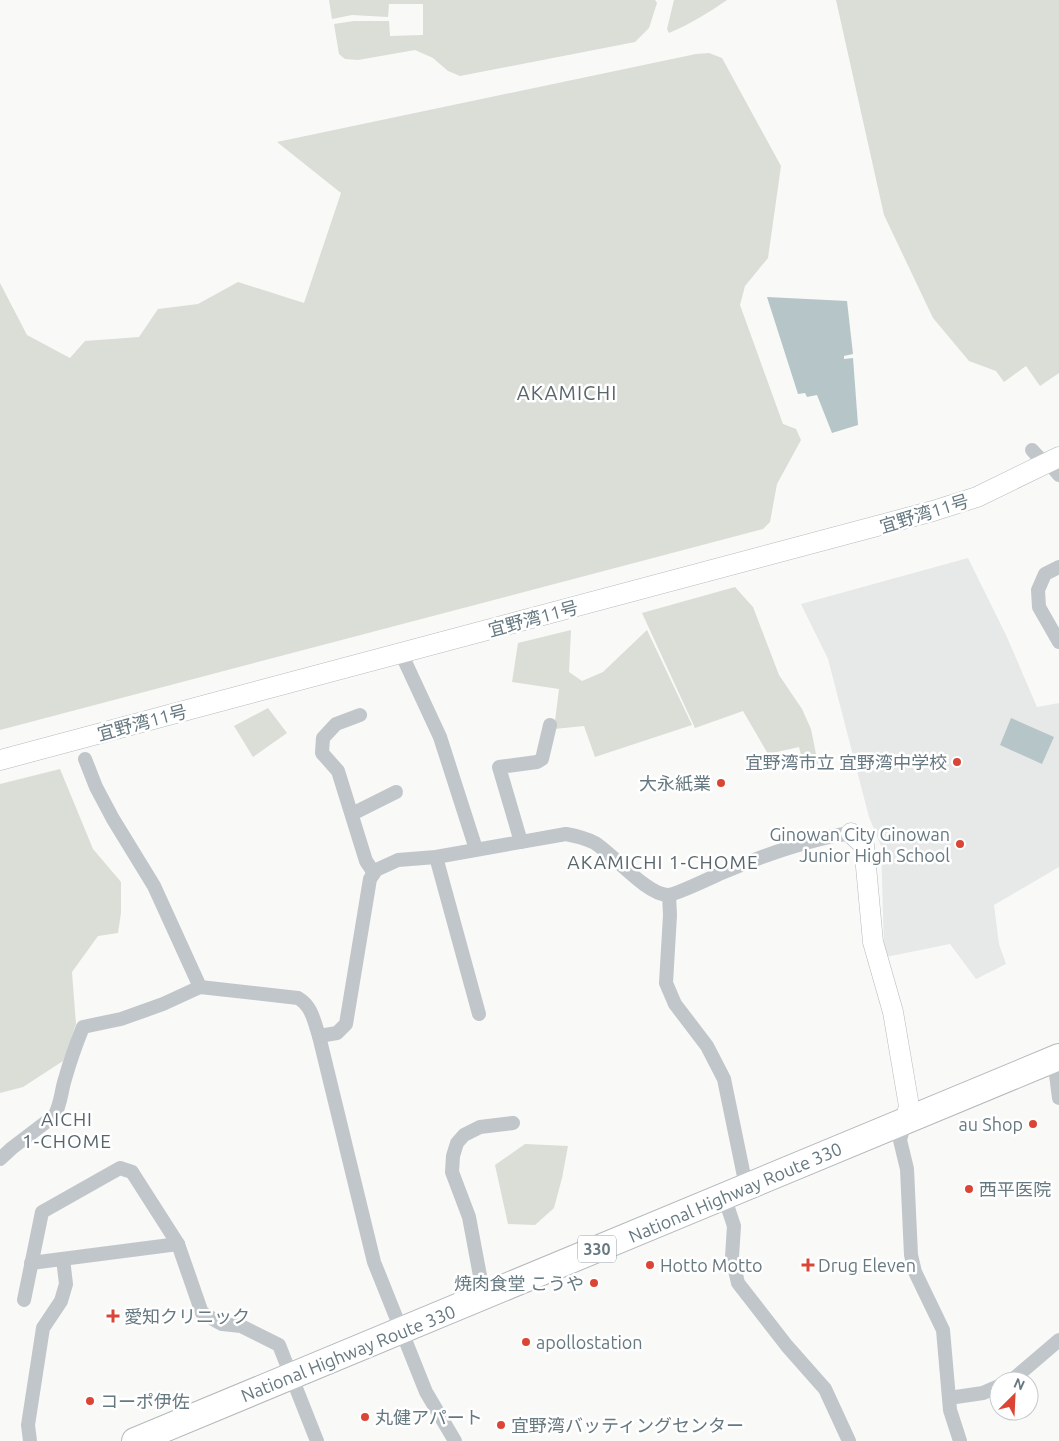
<svg xmlns="http://www.w3.org/2000/svg" width="1059" height="1441" viewBox="0 0 1059 1441" font-family="Ubuntu,'Noto Sans JP',sans-serif">
<style>
.built{fill:#e7e9e8}
.green{fill:#daded7}
.water{fill:#b6c5c7}
.lines{fill:none;stroke-linecap:round;stroke-linejoin:round}
.secondary-casing{stroke:#b3babd;stroke-width:21}
.highway-casing{stroke:#b4b9bc;stroke-width:28}
.street{stroke:#c0c6c9;stroke-width:14}
.secondary{stroke:#fff;stroke-width:20}
.highway{stroke:#fff;stroke-width:26}
.poi-dot{fill:#db4536;stroke:#fff;stroke-width:2}
.labels{text-anchor:middle;dominant-baseline:central;stroke-width:5;stroke-linejoin:round;paint-order:stroke}
.shield{fill:#fff;stroke:#94a1a7;stroke-width:1}
.shield-label{font-size:16px;font-weight:bold;fill:#667981}
.street-label{font-size:18px;fill:#667981;stroke:#fff}
.poi-label{font-size:18px;fill:#667981;stroke:#fff;text-anchor:start}
.neighbourhood-label{font-size:19px;letter-spacing:1px;fill:#58666c;stroke:#fff}
.quarter-label{font-size:20px;letter-spacing:1px;fill:#58666c;stroke:#fff}
</style>
<rect width="100%" height="100%" fill="#f9f9f7"/>
<!-- built -->
<path class="built" d="M968,558l38,77 31,72 22,-4v164l-65,38 5,39 7,20 -30,15 -26,-35 -64,13 -2,-9 -3,-102 -12,-29 -41,-158 -27,-55z"/>
<!-- green -->
<g class="green">
<path d="M329,0h326l2,3 -8,25 -14,14 -175,34 -12,-5 -15,-13 -18,-8 -57,10 -13,-1 -6,-5 -5,-30 20,-3h35l1,15 33,-1v-31h-34l-1,13 -36,-2 -20,4z"/>
<path d="M674,0h53c-19,13 -37,24 -58,33l-2,-4z"/>
<path d="M836,0h223v373l-19,13 -14,-20 -22,16 -8,-11 -27,-10 -36,-43 -49,-103z"/>
<path d="M709,53l13,5 59,108 -13,92 -23,28 -5,19 43,119 13,5 5,11 -24,44 -7,38 -7,7 -763,201v-447l27,52 43,23 15,-17 54,-4 19,-28 40,-5 40,-22 66,21 37,-110 -64,-51 419,-88z"/>
<path d="M735,587l18,20 26,68 23,34 9,20 7,35 -14,3 -5,-20 -31,7 -25,-43 -48,17 -53,-115z"/>
<path d="M571,630l-2,42 13,9 21,-9 44,-42 45,95 -97,32 -11,-31 -30,3 5,-40 -47,-7 6,-39z"/>
<path d="M268,708l19,25 -34,24 -19,-31z"/>
<path d="M60,769l33,80 28,33v31l-3,20 -20,3 -26,36 4,52 -13,37 -40,26 -23,6v-309z"/>
<path d="M525,1144l43,2 -6,32 -8,30 -19,17 -27,-1 -13,-59z"/>
</g>
<!-- water -->
<g class="water">
<path d="M767,297l80,4 6,53 -9,2v3l9,-1 5,67 -26,8 -15,-38 -10,2 -2,-4 -7,1z"/>
<path d="M1011,718l43,19 -12,27 -42,-19z"/>
</g>
<g class="lines">
<defs>
<g id="secondary">
<path d="M0,760l933,-249 44,-14 82,-40"/>
<path d="M851,833l13,12 9,97 20,70 16,94 -4,15"/>
</g>
<path id="highway" d="M135,1441l924,-384"/>
</defs>
<!-- secondary casing -->
<use href="#secondary" class="secondary-casing"/>
<!-- highway casing -->
<use href="#highway" class="highway-casing"/>
<!-- street -->
<g class="street">
<path d="M1032,450l14,15"/>
<path d="M1049,463l10,12"/>
<path d="M1059,567l-14,7 -7,16 1,17 20,35"/>
<path d="M401,653l39,84 36,112"/>
<path d="M360,715l-24,9 -13,14 -1,15 16,18 28,90 8,12"/>
<path d="M85,759l11,28 17,32 41,67 46,101 98,11c14,8 16,23 21,38l55,226 52,130 29,49"/>
<path d="M352,814l44,-22"/>
<path d="M521,842l-22,-75 38,-5 5,-3 8,-34"/>
<path d="M436,857l43,157"/>
<path d="M669,895l1,20 -4,68 9,21 32,42 17,33 22,107"/>
<path d="M319,1036l18,-3 9,-9 24,-145 6,-9 22,-10 38,-3 130,-23c11,2 19,4 29,9 19,12 52,52 73,52 8,0 46,-19 56,-23 38,-16 86,-33 127,-39"/>
<path d="M1054,1059l5,39"/>
<path d="M905,1121l-5,19 7,29 4,86 4,17 28,58 7,80 10,31"/>
<path d="M0,1159l12,-11 42,-32c7,-11 7,-25 11,-37 5,-18 11,-35 18,-52l38,-8 42,-15 37,-17"/>
<path d="M724,1196l10,30 -2,31 6,26 49,63 38,43 24,52"/>
<path d="M31,1263l147,-19"/>
<path d="M484,1297l-15,-80 -17,-45 1,-16 4,-13 7,-8 16,-8 33,-4"/>
<path d="M24,1300l18,-88 78,-44 12,4 46,72 24,69 20,11 19,2 38,19 38,96"/>
<path d="M1011,1381l48,-41"/>
<path d="M949,1398l34,-5 16,-7"/>
<path d="M30,1441l-2,-16 15,-97 18,-27 5,-17 -3,-25"/>
</g>
<!-- secondary -->
<use href="#secondary" class="secondary"/>
<!-- highway -->
<use href="#highway" class="highway"/>
</g>
<!-- markers -->
<g class="poi-dot">
<circle cx="957" cy="762" r="5"/>
<circle cx="721" cy="783" r="5"/>
<circle cx="960" cy="844" r="5"/>
<circle cx="1033" cy="1124" r="5"/>
<circle cx="969" cy="1189" r="5"/>
<circle cx="650" cy="1265" r="5"/>
<path d="M805.5 1257.5h5v5h5v5h-5v5h-5v-5h-5v-5h5z"/>
<circle cx="594" cy="1283" r="5"/>
<path d="M110.5 1308.5h5v5h5v5h-5v5h-5v-5h-5v-5h5z"/>
<circle cx="526" cy="1342" r="5"/>
<circle cx="90" cy="1401" r="5"/>
<circle cx="365" cy="1417" r="5"/>
<circle cx="501" cy="1425" r="5"/>
</g>
<g class="labels">
<!-- shield labels -->
<rect class="shield" x="578" y="1235.5" width="38" height="27" rx="4"/>
<g class="shield-label">
<text x="597" y="1249">330</text>
</g>
<!-- street labels -->
<g class="street-label">
<text transform="translate(924 513) rotate(-17)">宜野湾11号</text>
<text transform="translate(533 618) rotate(-15)">宜野湾11号</text>
<text transform="translate(142 722) rotate(-15)">宜野湾11号</text>
<text transform="translate(735 1192) rotate(-23)">National Highway Route 330</text>
<text transform="translate(348 1353) rotate(-22)">National Highway Route 330</text>
</g>
<!-- poi labels -->
<g class="poi-label">
<text x="947" y="762" text-anchor="end">宜野湾市立 宜野湾中学校</text>
<text x="711" y="783" text-anchor="end">大永紙業</text>
<text x="950" y="834" text-anchor="end">Ginowan City Ginowan<tspan x="950" dy="21">Junior High School</tspan></text>
<text x="1023" y="1124" text-anchor="end">au Shop</text>
<text x="979" y="1189">西平医院</text>
<text x="660" y="1265">Hotto Motto</text>
<text x="818" y="1265">Drug Eleven</text>
<text x="584" y="1283" text-anchor="end">焼肉食堂 こうや</text>
<text x="124" y="1316">愛知クリニック</text>
<text x="536" y="1342">apollostation</text>
<text x="100" y="1401">コーポ伊佐</text>
<text x="375" y="1417">丸健アパート</text>
<text x="511" y="1425">宜野湾バッティングセンター</text>
</g>
<!-- neighbourhood labels -->
<g class="neighbourhood-label">
<text x="663" y="862">AKAMICHI 1-CHOME</text>
<text x="67" y="1119">AICHI<tspan x="67" dy="22">1-CHOME</tspan></text>
</g>
<!-- quarter labels -->
<g class="quarter-label">
<text x="567" y="392">AKAMICHI</text>
</g>
</g>
<!-- north arrow -->
<g transform="translate(1014 1396) rotate(24)"><circle r="24" fill="#ffffff" stroke="#c2c9cd"/>
<path d="M0-4L9 19L0 12L-9 19Z" fill="#db4536"/>
<text y="-8" font-size="14" font-weight="bold" text-anchor="middle" fill="#667981">N</text>
</g>
</svg>
